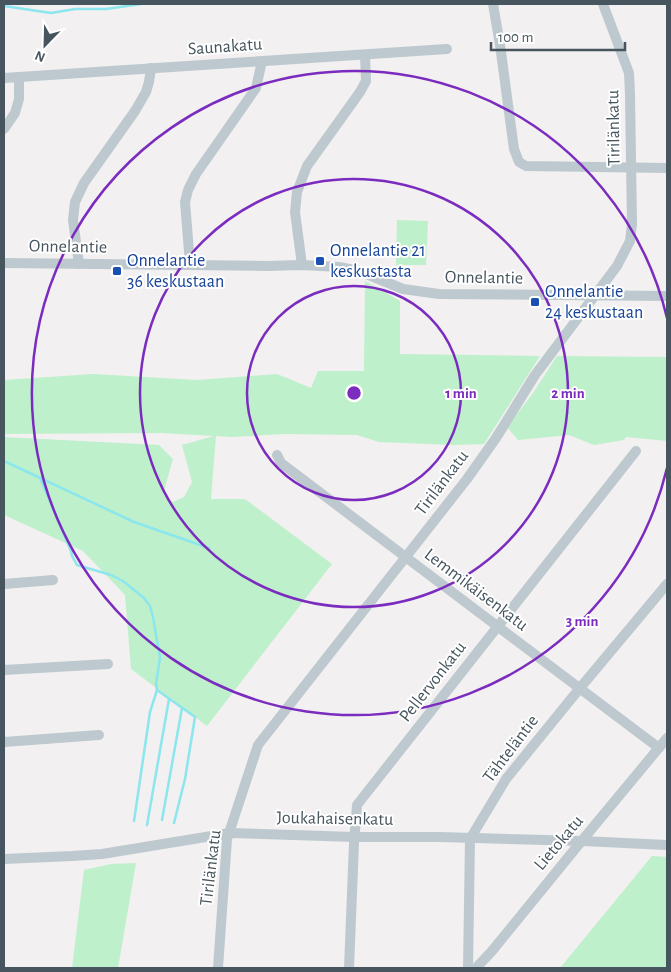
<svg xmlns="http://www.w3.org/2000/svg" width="671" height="972" viewBox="0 0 671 972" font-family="'Alegreya Sans',sans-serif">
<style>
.green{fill:#bef0cb}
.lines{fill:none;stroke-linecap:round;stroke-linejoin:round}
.stream{stroke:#8be6ed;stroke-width:2.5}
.street{stroke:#bdc9cf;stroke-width:10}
.ring{fill:none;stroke:#7b2cbf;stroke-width:2.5}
.transit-dot{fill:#1a4fb4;stroke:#fff;stroke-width:2}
.labels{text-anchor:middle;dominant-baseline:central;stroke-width:4;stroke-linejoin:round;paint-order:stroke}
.street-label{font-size:18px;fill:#47565e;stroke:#fff}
.transit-label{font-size:18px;fill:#164399;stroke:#fff;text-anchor:start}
.centre{fill:#7b2cbf;stroke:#fff;stroke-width:2.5}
.ring-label{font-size:15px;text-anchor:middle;font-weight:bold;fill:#7b2cbf;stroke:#fff;stroke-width:4;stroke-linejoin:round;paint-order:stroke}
</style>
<rect width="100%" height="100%" fill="#f2f0f0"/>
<!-- green -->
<g class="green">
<path d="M397,220l31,1 -2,44h-30z"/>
<path d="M365,281l35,20v53l140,2 -56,88 -30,1 -75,-3 -22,-7 -72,-1 -53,3 -16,-1 -5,63h34l87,65 -125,162 -76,-57 -6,-74 -42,-44 -79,-36v-78l155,8 14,14 -10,35 10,8 11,-5 8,-15 -10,-37 32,-9 -53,-3 -157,1v-54l89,-6 104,6 80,-6 34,14 7,-17h46z"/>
<path d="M557,356l110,1v84l-41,-4 -2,3 -30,5 -25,-10 -51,5 -11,-13 26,-34z"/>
<path d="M652,856l15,1v111h-107z"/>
<path d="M136,863l-18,105h-46l12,-98 27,-6z"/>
</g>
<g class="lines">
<!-- stream -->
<g class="stream">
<path d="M4,6l47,7 24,-4h31l35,-5"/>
<path d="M4,461l130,61 75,26"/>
<path d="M40,478l31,73 1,5 5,9 34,10 12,6 21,17 6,8 3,11 7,41 -4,26 1,6 -7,22 -16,109"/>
<path d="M157,690l38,27 -10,62 -11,44"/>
<path d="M162,820l20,-112"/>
<path d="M147,825l22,-126"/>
</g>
<!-- street -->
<g class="street">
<path d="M493,4l7,41 14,104 5,13 7,4 141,2"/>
<path d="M4,78l443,-29"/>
<path d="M4,129l11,-16 4,-14v-22"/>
<path d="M4,263l263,3 35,-1 37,2 20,4 44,18 36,5 228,2"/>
<path d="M79,264l-6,-44 2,-18 9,-19 51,-72 11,-19 3,-10 2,-14"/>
<path d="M190,264l-5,-62 3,-12 8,-16 60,-86 6,-27"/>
<path d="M302,265l-7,-53 2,-20 10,-26 53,-74 6,-11 -1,-26"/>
<path d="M277,455l4,8 378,285"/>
<path d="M4,584l49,-4"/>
<path d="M4,670l104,-6"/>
<path d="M4,742l95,-7"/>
<path d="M4,859l68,-3 30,-2 128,-21 125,4h85l142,4 85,4"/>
<path d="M218,968l9,-129 31,-94 209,-266 29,-41 39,-63 82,-109 13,-25 2,-17 -2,-129 -1,-22 -26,-69"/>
<path d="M349,968l5,-125 3,-38 279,-354"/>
<path d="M468,968l2,-129 36,-60 74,-91 87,-104"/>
<path d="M476,968l16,-17 83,-102 92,-111"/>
</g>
</g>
<!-- distance rings -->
<g class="ring">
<circle cx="354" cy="393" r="107"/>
<circle cx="354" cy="393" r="214"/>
<path d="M667 468A322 322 0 1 1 667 318"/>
</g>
<!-- markers -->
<g class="transit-dot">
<rect x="315" y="256" width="10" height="10" rx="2.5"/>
<rect x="112" y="266" width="10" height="10" rx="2.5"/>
<rect x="530" y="297" width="10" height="10" rx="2.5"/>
</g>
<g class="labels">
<!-- street labels -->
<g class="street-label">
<text transform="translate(225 47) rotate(-4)">Saunakatu</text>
<text transform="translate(614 128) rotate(-91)">Tirilänkatu</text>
<text transform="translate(68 247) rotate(1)">Onnelantie</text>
<text transform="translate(484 278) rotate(1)">Onnelantie</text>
<text transform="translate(442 483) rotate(-53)">Tirilänkatu</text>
<text transform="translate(476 590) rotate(37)">Lemmikäisenkatu</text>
<text transform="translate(433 682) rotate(-52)">Pellervonkatu</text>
<text transform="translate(511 749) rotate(-53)">Tähteläntie</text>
<text transform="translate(335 819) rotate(1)">Joukahaisenkatu</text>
<text transform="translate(559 843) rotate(-50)">Lietokatu</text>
<text transform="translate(211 868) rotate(-83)">Tirilänkatu</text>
</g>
<!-- transit labels -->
<g class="transit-label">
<text x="330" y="251">Onnelantie 21<tspan x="330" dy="21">keskustasta</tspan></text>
<text x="127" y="261">Onnelantie<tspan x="127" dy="21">36 keskustaan</tspan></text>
<text x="545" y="292">Onnelantie<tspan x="545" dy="21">24 keskustaan</tspan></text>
</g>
</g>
<circle cx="354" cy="393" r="8" class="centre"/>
<g class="ring-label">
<text x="461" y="398">1 min</text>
<text x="568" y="398">2 min</text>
<text x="582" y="626">3 min</text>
</g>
<!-- border -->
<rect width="671" height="972" fill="none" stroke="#47565e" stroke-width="10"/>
<!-- north arrow -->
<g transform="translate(45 45) rotate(203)" stroke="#ffffff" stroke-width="4" paint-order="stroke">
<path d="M0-4L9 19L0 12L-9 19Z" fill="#47565e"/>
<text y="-8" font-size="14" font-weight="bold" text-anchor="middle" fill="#47565e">N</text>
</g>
<!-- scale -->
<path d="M491 42v8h134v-8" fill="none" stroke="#47565e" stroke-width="2.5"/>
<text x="498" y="42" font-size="15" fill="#47565e" stroke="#ffffff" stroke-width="4" paint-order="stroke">100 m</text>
</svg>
